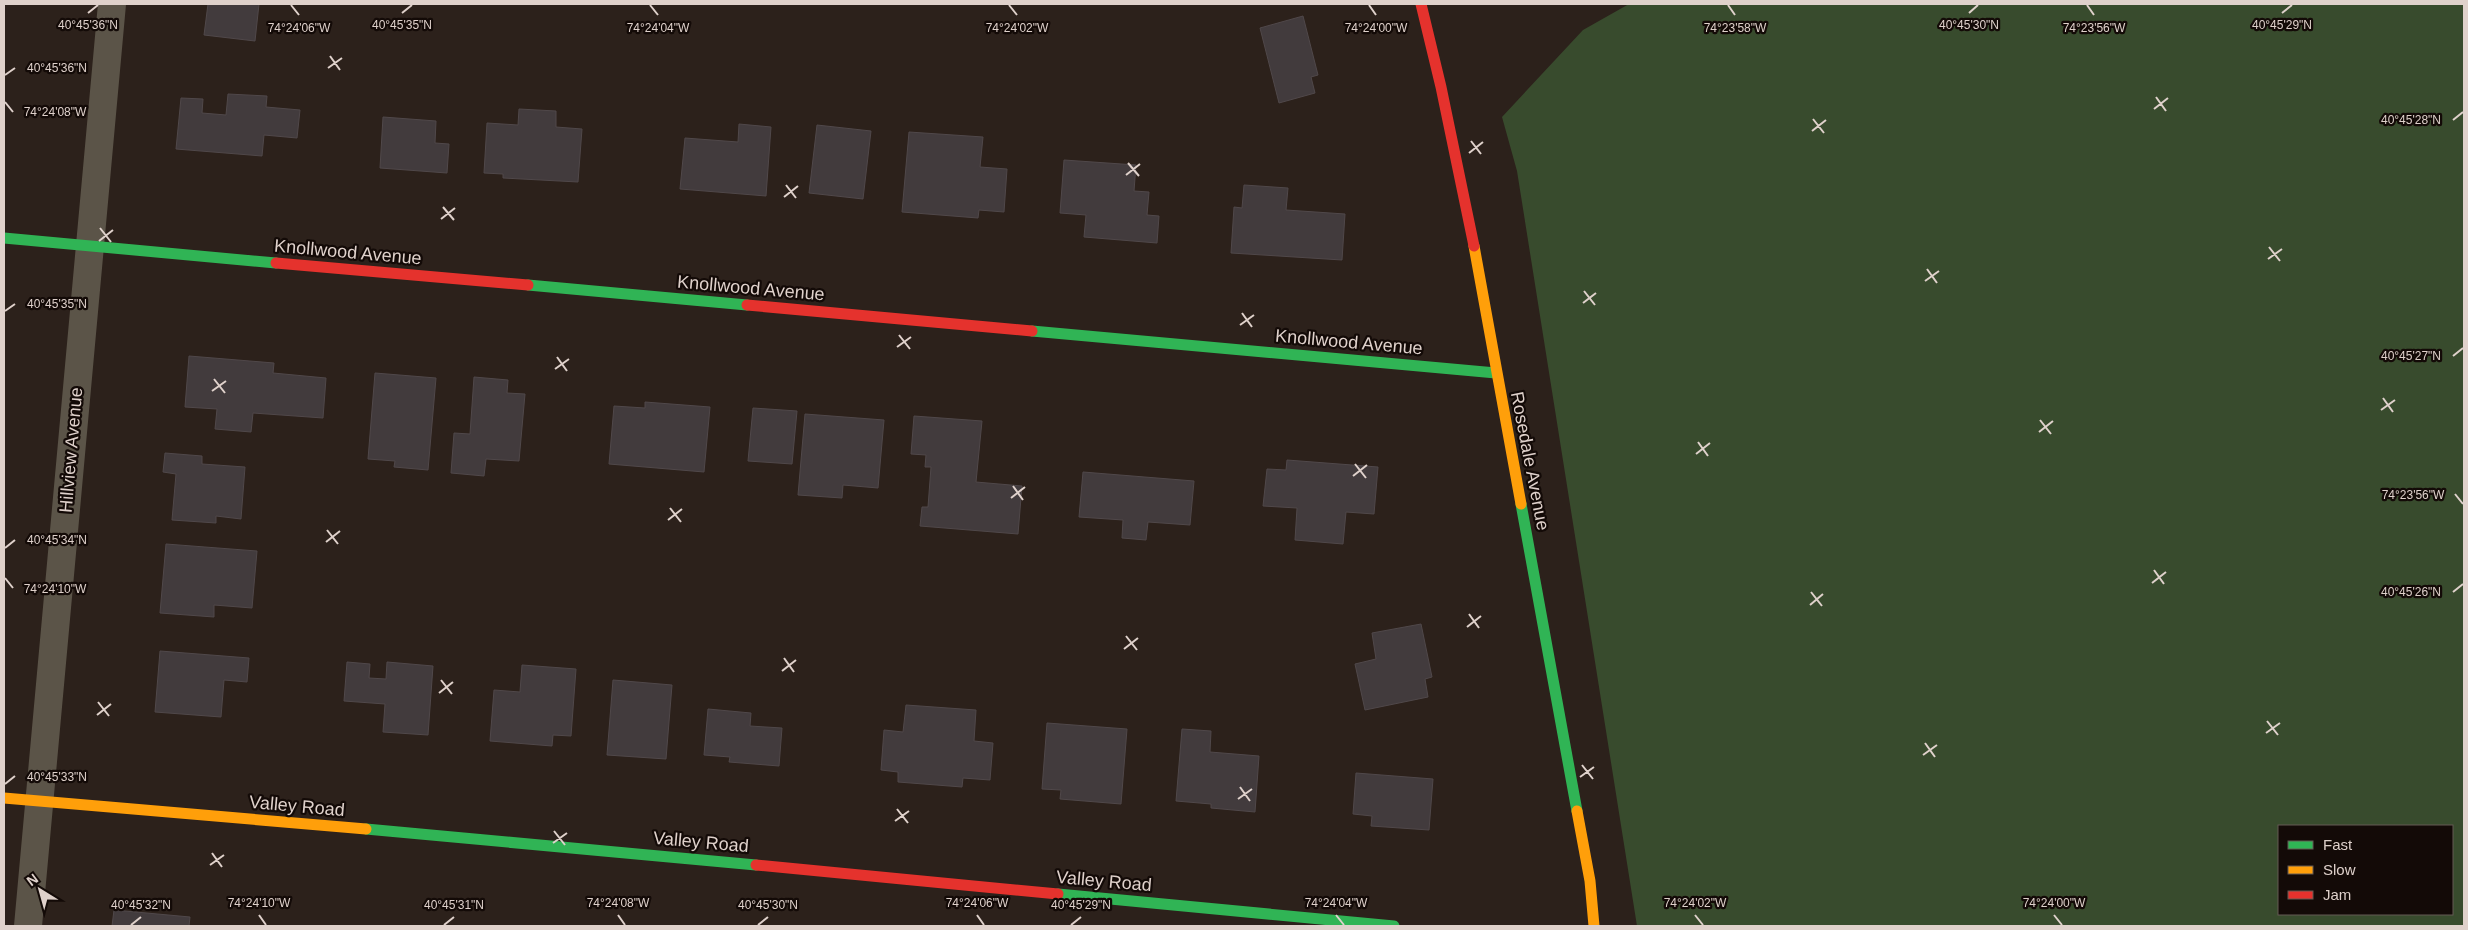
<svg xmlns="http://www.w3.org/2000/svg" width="2468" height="930" viewBox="0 0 2468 930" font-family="Arial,sans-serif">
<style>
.forest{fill:#384b2d;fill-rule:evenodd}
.building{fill:#423b3d;stroke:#50484a}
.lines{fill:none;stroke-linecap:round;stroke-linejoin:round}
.street{stroke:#5b5448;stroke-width:28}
.fast{stroke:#30b455;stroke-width:11}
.slow{stroke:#ff9f0a;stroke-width:11}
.jam{stroke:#e5322d;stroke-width:11}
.ticks{fill:none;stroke:#dfd1cb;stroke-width:2}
.labels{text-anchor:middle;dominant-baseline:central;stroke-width:4.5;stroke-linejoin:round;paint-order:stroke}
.street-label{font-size:18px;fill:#dfd1cb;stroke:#130a07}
.ticks-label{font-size:12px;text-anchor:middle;fill:#dfd1cb;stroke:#130a07;stroke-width:4.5;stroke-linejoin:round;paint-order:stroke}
</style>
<rect width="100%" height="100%" fill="#2c211b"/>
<!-- forest -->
<path class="forest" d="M1629,4h835v922h-827l-120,-755 -15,-54 81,-87zM2279,826h173v88h-173z"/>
<!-- building -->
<g class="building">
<path d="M208,4h51l-4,37 -51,-6z"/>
<path d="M1303,16l15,59 -7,2 4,16 -36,10 -19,-75z"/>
<path d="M228,94l39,2 -1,11 34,3 -3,28 -33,-3 -2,21 -86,-7 5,-51 22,1 -1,14 24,2z"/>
<path d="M519,109l37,2v16l26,2 -4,53 -75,-4v-4l-19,-1 3,-50 31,2z"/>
<path d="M383,117l53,4 -1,22 14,1 -2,29 -67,-5z"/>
<path d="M739,124l32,3 -5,69 -86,-7 5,-51 53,4z"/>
<path d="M817,125l54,6 -8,68 -54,-6z"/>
<path d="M909,132l74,5 -3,30 27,2 -3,43 -25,-2 -1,8 -76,-6z"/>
<path d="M1064,160l72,5 -2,26 15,1 -2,23 12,1 -2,27 -73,-6 2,-22 -26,-2z"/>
<path d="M1244,185l44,3 -2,22 59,4 -3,46 -111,-7 3,-46 8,1z"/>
<path d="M189,356l85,7 -1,10 53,5 -3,40 -70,-5 -2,19 -36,-3 2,-20 -32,-2z"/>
<path d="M375,373l61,5 -8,92 -34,-3 1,-6 -27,-2z"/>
<path d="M474,377l34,3 -1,13 18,1 -6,67 -33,-2 -2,17 -33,-3 3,-40 16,1z"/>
<path d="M645,402l65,5 -6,65 -95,-8 5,-58 31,2z"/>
<path d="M753,408l44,3 -5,53 -44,-3z"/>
<path d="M805,414l79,6 -6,68 -35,-3 -1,13 -44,-3z"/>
<path d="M914,416l68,5 -6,61 46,4 -4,48 -98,-8 2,-19h6l3,-40h-6l1,-12 -15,-1z"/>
<path d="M165,453l37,3v8l43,3 -4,52 -25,-3v7l-44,-3 4,-46 -13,-2z"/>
<path d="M1287,460l91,7 -4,47 -28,-2 -3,32 -48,-4 2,-32 -34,-2 4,-37 19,1z"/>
<path d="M1083,472l111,9 -4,44 -42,-3 -2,18 -24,-2 1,-18 -44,-3z"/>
<path d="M166,544l91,7 -5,57 -38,-3v12l-54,-4z"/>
<path d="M1421,624l11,53 -7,2 3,18 -63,13 -10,-46 21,-5 -4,-26z"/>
<path d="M160,651l89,7 -2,24 -23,-2 -3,37 -66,-5z"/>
<path d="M347,662l23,2 -1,14 17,1 1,-17 46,4 -5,69 -45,-3 2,-28 -41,-3z"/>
<path d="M522,665l54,4 -5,67 -18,-1 -1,11 -62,-5 4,-51 26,2z"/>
<path d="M613,680l59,5 -6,74 -59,-4z"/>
<path d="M906,705l70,5 -2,31 19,2 -3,37 -27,-2 -1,9 -64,-5v-10l-17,-2 3,-40 19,2z"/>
<path d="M708,709l43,4 -1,13 32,2 -3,38 -50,-4 1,-5 -26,-2z"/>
<path d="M1047,723l80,6 -6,75 -61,-5 1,-9 -19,-1z"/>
<path d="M1182,729l29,2 -1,21 49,4 -4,56 -44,-4v-4l-35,-3z"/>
<path d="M1356,773l77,6 -4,51 -58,-4 1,-10 -19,-2z"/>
<path d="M114,910l76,7 -1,9h-77z"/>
</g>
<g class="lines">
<!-- street -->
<path class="street" d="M28,926l84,-922"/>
<!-- fast -->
<g class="fast">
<path d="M4,238l272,25"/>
<path d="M528,285l219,20"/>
<path d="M1032,331l464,42"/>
<path d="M1521,504l56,307"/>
<path d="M366,829l390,36"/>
<path d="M1058,894l336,32"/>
</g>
<!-- slow -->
<g class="slow">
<path d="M1474,246l47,258"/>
<path d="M4,798l362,31"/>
<path d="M1577,811l13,70 4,45"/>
</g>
<!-- jam -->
<g class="jam">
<path d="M1421,4l20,83 33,159"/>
<path d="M276,263l252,22"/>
<path d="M747,305l285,26"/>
<path d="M756,865l302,29"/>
</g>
</g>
<!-- ticks -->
<path class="ticks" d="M291,5l8,10M650,5l8,10M1009,5l8,10M1369,5l7,10M1728,5l7,10M2087,5l7,10M88,13l10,-8M402,13l10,-8M1969,13l9,-8M2282,13l10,-8M330,56l10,14M328,68l14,-10M5,75l10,-7M2156,97l10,14M5,102l8,10M2154,109l14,-11M1813,119l11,14M2453,120l10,-8M1812,131l14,-11M1471,141l10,13M1469,153l14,-11M1128,163l11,13M1126,175l14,-11M786,185l10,13M784,197l14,-11M443,207l11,13M441,219l14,-11M100,228l11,14M99,241l14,-11M2269,247l11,14M2268,259l14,-10M1927,269l10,14M1925,281l14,-10M1584,291l11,14M1583,303l13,-10M5,311l10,-7M1242,313l10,14M1240,325l14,-10M899,335l11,14M897,347l14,-10M2453,356l10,-8M557,357l10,14M555,369l14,-10M214,379l11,14M212,391l14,-10M2383,398l10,14M2381,410l14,-10M2040,420l11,14M2039,432l14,-11M1698,442l10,14M1696,454l14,-11M1355,464l11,14M1353,476l14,-11M1013,486l10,14M2455,494l8,10M1011,498l14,-11M670,508l11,14M668,520l14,-11M327,530l11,14M326,542l14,-11M5,548l10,-8M2154,570l10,14M5,578l8,10M2152,583l14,-11M1811,592l11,14M2453,592l10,-8M1810,605l13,-11M1469,614l10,14M1467,627l14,-11M1126,636l11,14M1124,649l14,-11M784,658l10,14M782,671l14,-11M441,680l11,14M439,693l14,-11M98,702l11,14M97,715l14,-11M2267,721l11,14M2266,733l14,-10M1925,743l10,14M1923,755l14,-10M1582,765l11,14M1580,777l14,-10M5,784l10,-8M1240,787l10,14M1238,799l14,-10M897,809l11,14M895,821l14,-10M554,831l11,14M553,843l14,-10M212,853l10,14M210,865l14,-10M259,915l7,10M618,915l7,10M977,915l7,10M1336,915l8,10M1695,915l8,10M2054,915l8,10M131,925l10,-8M444,925l10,-8M758,925l10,-8M1071,925l10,-8"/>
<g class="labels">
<!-- street labels -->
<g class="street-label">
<text transform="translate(348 252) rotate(5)">Knollwood Avenue</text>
<text transform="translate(751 288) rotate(5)">Knollwood Avenue</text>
<text transform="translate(1349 342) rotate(5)">Knollwood Avenue</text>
<text transform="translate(71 450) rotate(-85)">Hillview Avenue</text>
<text transform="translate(1530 461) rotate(79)">Rosedale Avenue</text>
<text transform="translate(297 806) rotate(5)">Valley Road</text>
<text transform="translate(701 842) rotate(5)">Valley Road</text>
<text transform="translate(1104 881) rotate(5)">Valley Road</text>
</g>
</g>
<g class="ticks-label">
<text x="402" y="29">40°45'35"N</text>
<text x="88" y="29">40°45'36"N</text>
<text x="1969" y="29">40°45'30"N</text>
<text x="2282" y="29">40°45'29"N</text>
<text x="299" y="32">74°24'06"W</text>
<text x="658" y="32">74°24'04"W</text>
<text x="1017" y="32">74°24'02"W</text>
<text x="1376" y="32">74°24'00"W</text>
<text x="1735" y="32">74°23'58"W</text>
<text x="2094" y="32">74°23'56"W</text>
<text x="57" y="72">40°45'36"N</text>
<text x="55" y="116">74°24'08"W</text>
<text x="2411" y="124">40°45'28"N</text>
<text x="57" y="308">40°45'35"N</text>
<text x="2411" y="360">40°45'27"N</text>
<text x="2413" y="499">74°23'56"W</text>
<text x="57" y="544">40°45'34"N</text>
<text x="55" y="593">74°24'10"W</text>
<text x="2411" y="596">40°45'26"N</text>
<text x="57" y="781">40°45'33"N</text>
<text x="259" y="907">74°24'10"W</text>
<text x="618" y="907">74°24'08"W</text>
<text x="977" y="907">74°24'06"W</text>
<text x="1336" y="907">74°24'04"W</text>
<text x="1695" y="907">74°24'02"W</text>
<text x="2054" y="907">74°24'00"W</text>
<text x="141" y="909">40°45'32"N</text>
<text x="454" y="909">40°45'31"N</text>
<text x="768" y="909">40°45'30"N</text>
<text x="1081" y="909">40°45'29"N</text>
</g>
<!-- border -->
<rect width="2468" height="930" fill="none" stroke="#dfd1cb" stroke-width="10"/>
<!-- legend -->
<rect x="2278" y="825" width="175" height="90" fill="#130a07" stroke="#655a55"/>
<rect x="2288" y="841" width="25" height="8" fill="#30b455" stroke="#655a55"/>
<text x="2323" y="850" font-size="15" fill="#dfd1cb">Fast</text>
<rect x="2288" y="866" width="25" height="8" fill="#ff9f0a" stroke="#655a55"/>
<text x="2323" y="875" font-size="15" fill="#dfd1cb">Slow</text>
<rect x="2288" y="891" width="25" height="8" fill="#e5322d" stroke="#655a55"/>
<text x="2323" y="900" font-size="15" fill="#dfd1cb">Jam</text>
<!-- north arrow -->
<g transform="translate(40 890) rotate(323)" stroke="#130a07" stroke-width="4" paint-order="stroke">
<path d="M0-4L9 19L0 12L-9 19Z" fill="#dfd1cb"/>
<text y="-8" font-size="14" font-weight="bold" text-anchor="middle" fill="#dfd1cb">N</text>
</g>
</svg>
